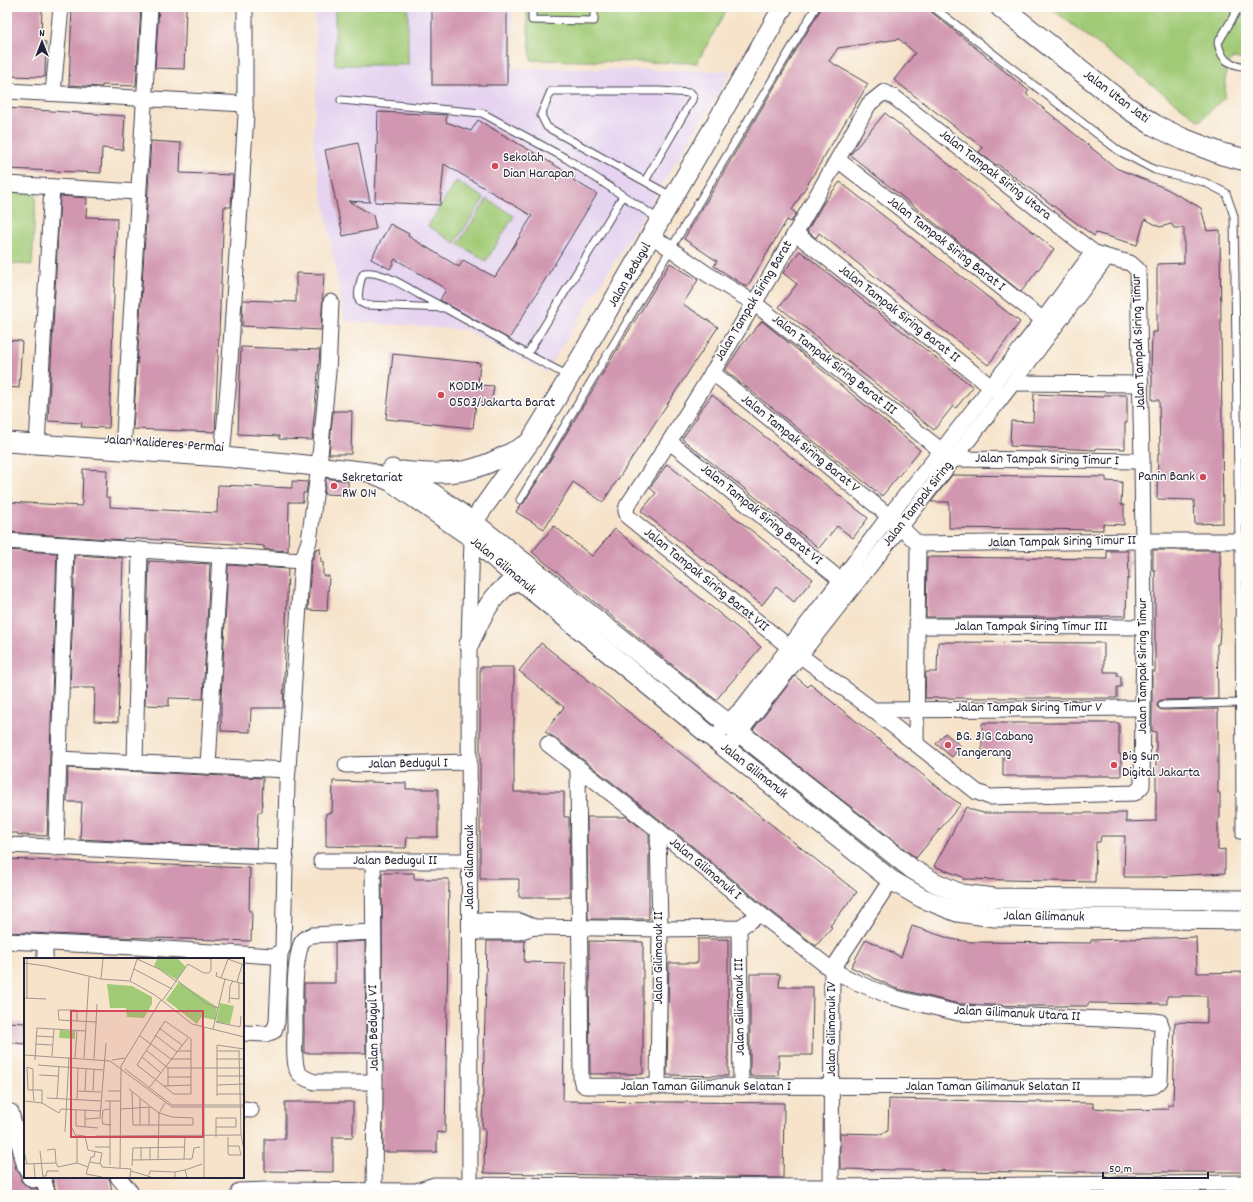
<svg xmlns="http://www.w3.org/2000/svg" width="1253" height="1202" viewBox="0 0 1253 1202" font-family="Dekko,sans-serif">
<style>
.built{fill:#e5d3f0}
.green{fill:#a1ca76;stroke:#627658}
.building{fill:#d197b0}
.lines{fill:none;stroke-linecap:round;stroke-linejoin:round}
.service-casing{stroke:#423f50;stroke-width:9}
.minor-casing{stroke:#423f50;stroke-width:17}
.tertiary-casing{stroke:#423f50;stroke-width:21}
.secondary-casing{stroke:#423f50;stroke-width:23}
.service{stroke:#fff;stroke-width:7}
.minor{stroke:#fff;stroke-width:15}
.tertiary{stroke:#fff;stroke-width:19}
.secondary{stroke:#fff;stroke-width:21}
.poi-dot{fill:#d1495b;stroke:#fdfcf7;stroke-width:1.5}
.labels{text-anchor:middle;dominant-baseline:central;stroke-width:3;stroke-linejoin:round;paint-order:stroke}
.street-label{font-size:14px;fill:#22223b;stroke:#fdfcf7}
.poi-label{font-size:14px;fill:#22223b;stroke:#fdfcf7;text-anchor:start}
.inset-road{fill:none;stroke:#a19691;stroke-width:1}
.view{fill:#d1495b;fill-opacity:0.15;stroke:#d1495b;stroke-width:2}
.inset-edge{fill:none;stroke:#22223b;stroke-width:2}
</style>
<rect width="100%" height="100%" fill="#fdfcf7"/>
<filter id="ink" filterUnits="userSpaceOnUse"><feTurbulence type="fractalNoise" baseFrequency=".025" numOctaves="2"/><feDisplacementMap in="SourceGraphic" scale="8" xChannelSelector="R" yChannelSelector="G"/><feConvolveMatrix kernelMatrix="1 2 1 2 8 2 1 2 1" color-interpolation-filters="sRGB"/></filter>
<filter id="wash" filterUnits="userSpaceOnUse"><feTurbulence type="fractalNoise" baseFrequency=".012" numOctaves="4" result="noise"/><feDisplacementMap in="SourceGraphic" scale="16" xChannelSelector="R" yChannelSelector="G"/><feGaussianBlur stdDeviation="0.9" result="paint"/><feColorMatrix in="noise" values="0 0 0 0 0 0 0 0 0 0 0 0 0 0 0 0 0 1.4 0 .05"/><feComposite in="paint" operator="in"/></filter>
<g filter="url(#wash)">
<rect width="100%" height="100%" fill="#f6e3ca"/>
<!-- built -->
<path class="built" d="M314,7h198v61l220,3 -186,301 -79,-42 -122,-9 -32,-179 5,-79z"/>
<!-- green -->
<g class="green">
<rect x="335" y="7" width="73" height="58"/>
<path d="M526,7h202l-31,56 -166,-3z"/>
<path d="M1049,7h197v53l-13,-2 -7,8 -1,31 -25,24z"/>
<path d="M456,181l28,17 -29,45 -27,-17z"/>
<path d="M7,191l29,2 -4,72 -25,-2z"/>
<path d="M487,199l27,17 -28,45 -28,-17z"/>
</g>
<g id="blocks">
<!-- building -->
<g class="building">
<path d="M7,7h35l-1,34 5,1 -1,35 -38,-1z"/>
<path d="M72,7h69l-5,79 -34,-1v2l-33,-2z"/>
<path d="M159,7h27l-2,62 -29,-1z"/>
<rect x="432" y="7" width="75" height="78"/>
<path d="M822,7h103l104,84 -3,3 90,74 51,21 34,19 6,23 13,-1 3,293 -28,1 -1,-24 -37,-1 1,-46h2l-1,-53h-7v-28h-1l1,-40h5v-68l27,-1v-35h-10l-3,-4 -11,3 -15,-8 -8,26 -41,-12 -2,3 -97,-72 -1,1 -17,-13 4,-4 -89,-68 21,-27 -16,-14 -61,9 -9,13 39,23 -76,126 4,3 -5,9 -4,-2 -40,67 -33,-21 3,-5 -33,-22z"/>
<path d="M7,108l118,8 -2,34 -21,-2 -1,25 -94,-4z"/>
<path d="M378,112l69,3 -1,7 25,9 7,-11 97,57 -2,3 24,14 -88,145 -69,-39 6,-11 -51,-30 -5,10 -19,-10 19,-35 19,10 -1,2 51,31 4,-7 32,17 37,-61 -88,-52 -4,41 -65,-3z"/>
<path d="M885,113l169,136 -33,43 -171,-137z"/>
<path d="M151,141l30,2 -1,30 53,2 -2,32h-7l-9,225 -82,-3z"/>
<path d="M358,143l12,59 -22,-1 25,14 3,14 -33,7 -18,-86z"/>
<path d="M840,182l180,140 -32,43 -169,-132 -3,5 -9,-7 17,-29z"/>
<path d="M60,196l27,2 -1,19 31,1 -8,210 -28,-1 1,-4 -34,-2z"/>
<path d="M800,251l173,136 -17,21 -3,-2 -19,24 -155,-123 18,-23 -14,-11z"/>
<path d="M670,263l28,17 -15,24 35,23 -115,175 -30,-20 -29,47 -28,-17 4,-7 4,-2z"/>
<path d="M296,273l28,1 -3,56 -79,-4 1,-26 53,2z"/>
<path d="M762,321l158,129 -38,46 -157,-126 16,-24z"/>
<path d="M7,340l15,1 -3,47 -12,-1z"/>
<path d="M241,347l79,3 -8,90 -33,-1v-3l-41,-2z"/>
<path d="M393,354l87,9 -2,22 16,1 -3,19 -15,-2 -3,25 -87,-9z"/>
<path d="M1034,394l69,3v-2h24v28h-2v26l-29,-1v2l-86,-4 1,-25 22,1z"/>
<path d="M712,395l156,123 -15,20 -16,-12 -18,22 -137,-109 16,-23 -1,-1 2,-3z"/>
<path d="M333,411h19l-1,43h-22z"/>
<path d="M667,464l146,115 -19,23 -18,-15 -14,18 -121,-94 15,-18 -6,-5z"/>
<path d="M83,469l24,1 -1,27 4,1v9l107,6 1,-28 74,3v-7l16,1 -2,11h-3v9h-14l-1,49 -24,-2v-3l-10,-1 -131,-7v2l-116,-8v-30l75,4z"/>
<path d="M952,475l154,2v4l16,1 -1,23h3v20l-21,-1v6l-154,-2v-26h-18z"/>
<path d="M326,478l22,3v14l-24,-1z"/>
<path d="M554,526l38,30 23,-27 146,118 -45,53 -184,-148z"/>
<path d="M320,548l1,14h2v14h6l-2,35 -19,-1 3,-47 5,-14z"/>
<path d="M7,550l50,3 -10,283 -29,-1v-2h-11z"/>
<path d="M1153,550h67l1,65 -2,29h-2l1,55 -56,1 -3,1 -2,4 1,3 4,2 56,-1v84h2v25h-2v32l7,-1v24l-71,4h-30l1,-41h-24l-1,6h-4l-1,40 -132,-3v-2l-29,-11 32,-59 6,3 12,3h142v9l30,-1v-89l-4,-1v-59h3v-102h-2z"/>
<path d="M1107,551h21l1,28h-2l-1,37h-23v1h-177l1,-60 180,2z"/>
<path d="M75,555l48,3 -5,164 -24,-1 1,-33h-25z"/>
<path d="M149,561l61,3 -7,135 -34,-1v8l-24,-1z"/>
<path d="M228,565l60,4 -5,139h-32l-1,24 -29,-1v-32z"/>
<path d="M938,642l166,1v29h13v4h4v11h-4v11h-192l1,-26h11z"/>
<path d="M541,643l316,249 -27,34 2,1 -16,19 -50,-39 -102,-84 -110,-86 -9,-5 19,-25 -45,-36z"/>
<path d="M480,667h34v125h50v25h5l1,80h-51v-18h-39z"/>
<path d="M795,676l13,11 2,-3 144,116 7,4 -45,54 -163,-128z"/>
<path d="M982,723h137v31h2v22h-118v-23h-21z"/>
<path d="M945,733l16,13 -9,11 -16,-13z"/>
<path d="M68,768l195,10 -1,34h-4l-2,36 -176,-9 2,-37h-15z"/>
<path d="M333,781l73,2v6h32v48h-31l-1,11 -80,-2v-33h6z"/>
<path d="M625,816l24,18v85h-61l-1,-102h38z"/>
<path d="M7,859l243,9 -1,43h3l-1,30 -133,-4 -111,-5z"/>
<path d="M382,873h32v6h35l-4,254 -8,-1v20h-54z"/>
<path d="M912,926l39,13 20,3 120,1v-3l105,-3 1,36 49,-1v200h-169v1l-237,-4v-36l40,1 8,-3 1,-32 204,4v5l28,2 47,-1v-4h5l2,-83 32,1v-27h-40v8l-79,-1v3h-60l-69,-2 -64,-16 -44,-21 15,-28 35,18z"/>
<path d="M698,939h30v137l-61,-1 2,-112h29z"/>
<path d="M365,941l1,112h-62v-70h31v-40z"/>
<path d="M487,941h38l-1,21 41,1 -2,138 221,2 -1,75 -299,-5 1,-44h-3z"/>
<path d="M589,941l54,1v132h-53z"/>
<path d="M750,974h30l-1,13h34l-1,68h-33l-1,21h-28z"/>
<path d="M7,1022l18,1v21l-18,-2z"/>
<path d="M285,1102h68v35h-20v35l-68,-1v-32h20z"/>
<path d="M7,1133l9,36 5,6v6l7,6 3,2 6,-1 2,7h-32z"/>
<path d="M58,1177h51l4,18h-56l-5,-17z"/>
</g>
</g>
</g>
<g filter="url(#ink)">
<use href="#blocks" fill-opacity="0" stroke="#423f50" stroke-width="1"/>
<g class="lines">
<defs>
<g id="service">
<path d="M532,7v13l62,1v-14"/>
<path d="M933,7l186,144 36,19 49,12 22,11 8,23 5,326 1,293 6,1"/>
<path d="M1239,7l-21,36c4,18 10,21 28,24"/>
<path d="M341,100l141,13 85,46 93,61"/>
<path d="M645,181l47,-81 1,-4 -2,-3 -32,-2h-108l-10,24 6,12 126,70"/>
<path d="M446,308l-80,-3c-1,-1 -5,-2 -6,-3 -4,-6 1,-25 4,-29 17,-3 42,14 56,22 51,26 98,56 149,81"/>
<path d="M528,353l95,-157"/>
<path d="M520,500l296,-493"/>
<path d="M1162,705l78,-2"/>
</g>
<g id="minor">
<path d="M7,91l238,13"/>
<path d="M884,92l10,5 199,155 14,5 23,6 8,7 4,191 2,166 -2,159 -7,7 -145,4 -13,-5 -104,-82 -84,-63 -161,-130 -2,-6 1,-5c87,-130 165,-266 242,-402z"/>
<path d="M53,93l8,-86"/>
<path d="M838,160l213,166"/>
<path d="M7,184l131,8"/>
<path d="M795,233l204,160"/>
<path d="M652,236l55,38 47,29 198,156 190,2"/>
<path d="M712,372l177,144 29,28 224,-3h104"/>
<path d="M1013,383l128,1"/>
<path d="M670,442l178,144"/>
<path d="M37,444l15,-257"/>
<path d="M123,450l27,-443"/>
<path d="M222,457l7,-81 17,-261 -1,-5v-103"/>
<path d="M7,541l295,20"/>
<path d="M918,626l226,1"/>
<path d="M873,710l269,-2"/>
<path d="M714,739l13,-16 16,-16 98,-127 48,-64 53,-66 101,-130 50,-68"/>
<path d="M733,741l280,-358 94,-126"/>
<path d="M548,744l110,86 102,84 72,56 24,12 36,15 66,16 196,8 6,1 2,6 -2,53 -6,5 -11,1 -558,-1 -3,-3 -1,-5 -3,-311"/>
<path d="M916,744l2,-200"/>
<path d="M59,759l229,11"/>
<path d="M135,763l5,-213"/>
<path d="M346,765l123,-3"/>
<path d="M208,766l12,-211"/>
<path d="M658,830l2,99 -2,157"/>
<path d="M7,845l279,13"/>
<path d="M56,848l10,-303"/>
<path d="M321,861h148"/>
<path d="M373,861l2,221 -1,113"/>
<path d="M470,920l49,1 15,6"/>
<path d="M739,928l2,159"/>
<path d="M373,932l-61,3c-5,2 -9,4 -11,9 -8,26 -6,60 -6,86 0,13 -2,28 2,40 3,7 11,10 18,12h60"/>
<path d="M470,932h49l15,-5 126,2 79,-1 21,-14"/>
<path d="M7,941l128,6 138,9 7,-3"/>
<path d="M45,959v-16"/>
<path d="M243,1033l23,1 8,-3 3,-9 3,-69 3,-6 4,-164 15,-222 7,-20 10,-75 9,-94 3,-70"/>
<path d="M243,1109l8,1"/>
<path d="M11,1112l14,55"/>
<path d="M29,1177l4,3 10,-2 5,17"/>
<path d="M118,1177l12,14 1,4"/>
<path d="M239,1191l28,-1 149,1 18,-6 397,2 415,-4"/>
<path d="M470,1194l-1,-550 3,-106"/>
<path d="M831,1195l1,-225 59,-90"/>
</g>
<g id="tertiary">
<path d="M7,442l215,15 75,7 72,8 21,9 82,57 46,41 196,160 177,141 31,18 35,14 38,5 251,3"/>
<path d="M392,469c30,14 55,35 81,53l439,347 22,13 27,12 34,4 251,2"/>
<path d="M402,471c54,6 76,1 123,-26"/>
<path d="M472,535l1,-13 56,-79 41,-67 213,-369"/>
<path d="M469,644c9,-19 17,-40 33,-54 5,-5 11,-7 16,-11"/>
</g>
<path id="secondary" d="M1001,7l127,101 26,17 29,14 39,15 24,6"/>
</defs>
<!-- service casing -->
<use href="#service" class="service-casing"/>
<!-- minor casing -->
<use href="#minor" class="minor-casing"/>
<!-- tertiary casing -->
<use href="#tertiary" class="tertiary-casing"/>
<!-- secondary casing -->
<use href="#secondary" class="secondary-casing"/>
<!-- service -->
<use href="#service" class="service"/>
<!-- minor -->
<use href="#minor" class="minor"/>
<!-- tertiary -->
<use href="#tertiary" class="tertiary"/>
<!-- secondary -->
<use href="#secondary" class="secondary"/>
</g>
</g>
<!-- markers -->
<g class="poi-dot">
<circle cx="495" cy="166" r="4"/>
<circle cx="441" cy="395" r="4"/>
<circle cx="1203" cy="477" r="4"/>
<circle cx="334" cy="486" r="4"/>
<circle cx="948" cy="745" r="4"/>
<circle cx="1114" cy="765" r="4"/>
</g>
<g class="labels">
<!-- street labels -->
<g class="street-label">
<text transform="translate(1116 97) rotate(37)">Jalan Utan Jati</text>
<text transform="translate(995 175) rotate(38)">Jalan Tampak Siring Utara</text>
<text transform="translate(946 244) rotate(38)">Jalan Tampak Siring Barat I</text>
<text transform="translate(630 275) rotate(-60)">Jalan Bedugul</text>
<text transform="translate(754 301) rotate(-59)">Jalan Tampak Siring Barat</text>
<text transform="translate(899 314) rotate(38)">Jalan Tampak Siring Barat II</text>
<text transform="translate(1139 342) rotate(-92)">Jalan Tampak Siring Timur</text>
<text transform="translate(834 365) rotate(38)">Jalan Tampak Siring Barat III</text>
<text transform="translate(164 444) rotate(4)">Jalan Kalideres Permai</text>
<text transform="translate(800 444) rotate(39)">Jalan Tampak Siring Barat V</text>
<text transform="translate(1047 460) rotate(1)">Jalan Tampak Siring Timur I</text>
<text transform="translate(918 504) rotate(-52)">Jalan Tampak Siring</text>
<text transform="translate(761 515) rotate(39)">Jalan Tampak Siring Barat VI</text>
<text transform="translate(1062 542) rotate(-1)">Jalan Tampak Siring Timur II</text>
<text transform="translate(503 566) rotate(40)">Jalan Gilimanuk</text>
<text transform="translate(706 580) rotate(39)">Jalan Tampak Siring Barat VII</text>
<text x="1031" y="627">Jalan Tampak Siring Timur III</text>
<text transform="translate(1143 666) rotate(-90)">Jalan Tampak Siring Timur</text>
<text x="1029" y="708">Jalan Tampak Siring Timur V</text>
<text transform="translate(408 764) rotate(-1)">Jalan Bedugul I</text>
<text transform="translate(754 771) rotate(38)">Jalan Gilimanuk</text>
<text x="395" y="861">Jalan Bedugul II</text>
<text transform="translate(470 867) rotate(-90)">Jalan Gilamanuk</text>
<text transform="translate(705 869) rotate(40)">Jalan Gilimanuk I</text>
<text transform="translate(1044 917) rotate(1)">Jalan Gilimanuk</text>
<text transform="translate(659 958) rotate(-90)">Jalan Gilimanuk II</text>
<text transform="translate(740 1007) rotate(-91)">Jalan Gilimanuk III</text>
<text transform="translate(1017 1014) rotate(3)">Jalan Gilimanuk Utara II</text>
<text transform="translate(374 1028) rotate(-91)">Jalan Bedugul VI</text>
<text transform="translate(832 1029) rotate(-90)">Jalan Gilimanuk IV</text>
<text x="706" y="1087">Jalan Taman Gilimanuk Selatan I</text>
<text x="993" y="1087">Jalan Taman Gilimanuk Selatan II</text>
</g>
<!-- poi labels -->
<g class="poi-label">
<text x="503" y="158">Sekolah<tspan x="503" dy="16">Dian Harapan</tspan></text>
<text x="449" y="387">KODIM<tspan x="449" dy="16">0503/Jakarta Barat</tspan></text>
<text x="1195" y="477" text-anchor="end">Panin Bank</text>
<text x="342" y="478">Sekretariat<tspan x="342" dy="16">RW 014</tspan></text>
<text x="956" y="737">BG. 31G Cabang<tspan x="956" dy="16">Tangerang</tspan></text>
<text x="1122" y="757">Big Sun<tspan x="1122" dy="16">Digital Jakarta</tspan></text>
</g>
</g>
<!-- overview -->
<g transform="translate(24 958)">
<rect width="220" height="220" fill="#f6e3ca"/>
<path d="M133,1h21l8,8 -9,13 -23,-14zM155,24l38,25 -2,13 -14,-3 -4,7 -31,-24zM83,26l25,2 20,11v7l-8,14 -17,-1 -1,-9h-16zM196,45l14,3 -4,18 -14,-2zM36,72l15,1v8l-16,-1z" fill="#a1ca76"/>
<path class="inset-road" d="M3,1v40M113,1l22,10 18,13M185,1h2v11M204,1l16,6M0,5l22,3 55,13 29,2 25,14 37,29 52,13M110,11l38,20M193,14l-1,4 5,2 23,6M197,20l7,-19M77,21l2,-20M106,23l7,-22M154,23l28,22 12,5M213,24l5,-17M0,40l22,1M205,40l10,1v-16M138,43l26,-37 16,9h5l2,-3M205,45l1,-17 3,-5M53,63v-11h-19l1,10 38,2M141,63l26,18v55h-17l-37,-29zM192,64l24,5 1,-11M135,70l23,17M189,71l12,-50M131,77l22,17M12,78l17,1M116,78l31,23h20M11,86l17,1M122,92l22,18h76M154,93h13M193,93h23M215,93l2,84 3,15M0,97l86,6 62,46h72M28,98l2,-27M118,99l19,16M51,100l2,-27M60,100l5,-81M70,101l3,-55M192,101h28M11,102l2,-32 49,3M88,102l13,-2M14,107l65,5M3,109l6,2v21h-5zM101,111l47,36h72M15,117l19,1M193,118h27M144,119h23M193,127l27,-1M140,128l27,-1M144,128v-18M125,130l39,-50M105,131l22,18 8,6 13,4 21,1v7h-60l-1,-33M53,133l24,1M61,133l1,-22M69,133l1,-22M84,133h13M193,136h27M193,138v-51l27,4M23,140l54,3M33,140l2,-31M116,141v26M53,142l1,-32M0,143l18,2v-13h-9l1,11M81,143h15M86,143v64M18,145l17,10 2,-4 40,2M125,150v17M179,150l1,29M86,151l-7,1 -1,10 1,4 8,1M97,151l30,-2M52,152v16l22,2M61,161l15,-1 6,-75M61,169v-17M192,169h20M48,170l5,11v24M41,174l4,-75M52,177l9,1 3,14 14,3 -2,10M72,178l145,-1M192,179v-19h20v9M204,179v16l1,2h12l-2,-9h-11M71,189h15M126,189v13M23,192l8,-1 1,14M0,193l3,13M16,193l3,26M71,194l-1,5h-3l-5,17 16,3M134,201l1,-46 6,-10M160,201l1,-22M108,202l60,-1 2,-11 6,-1M117,202v-13M66,204l11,2 1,3 29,2 -1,8M0,206l32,-1 2,4 19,-4 11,4M10,206l1,13M108,208l1,-18 51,-1M96,210l1,-102 40,-66M161,212l17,-6M107,213l20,6M151,214l10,-2 2,7M125,217l1,-4 25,1v5M19,218h3l1,-5h12M180,219v-149"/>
<path class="view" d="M47,53h132v126h-132z"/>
<rect width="220" height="220" class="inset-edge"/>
</g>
<!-- margin -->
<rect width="1253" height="1202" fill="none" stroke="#fdfcf7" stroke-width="24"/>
<!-- north arrow -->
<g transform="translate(42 42)" stroke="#fdfcf7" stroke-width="3" paint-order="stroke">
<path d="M0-3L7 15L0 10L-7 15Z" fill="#22223b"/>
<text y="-6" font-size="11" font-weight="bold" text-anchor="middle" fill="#22223b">N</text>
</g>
<!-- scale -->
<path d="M1103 1172v6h105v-6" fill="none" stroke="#22223b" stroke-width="2"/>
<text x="1109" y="1172" font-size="12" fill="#22223b" stroke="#fdfcf7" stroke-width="3" paint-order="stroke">50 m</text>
</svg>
